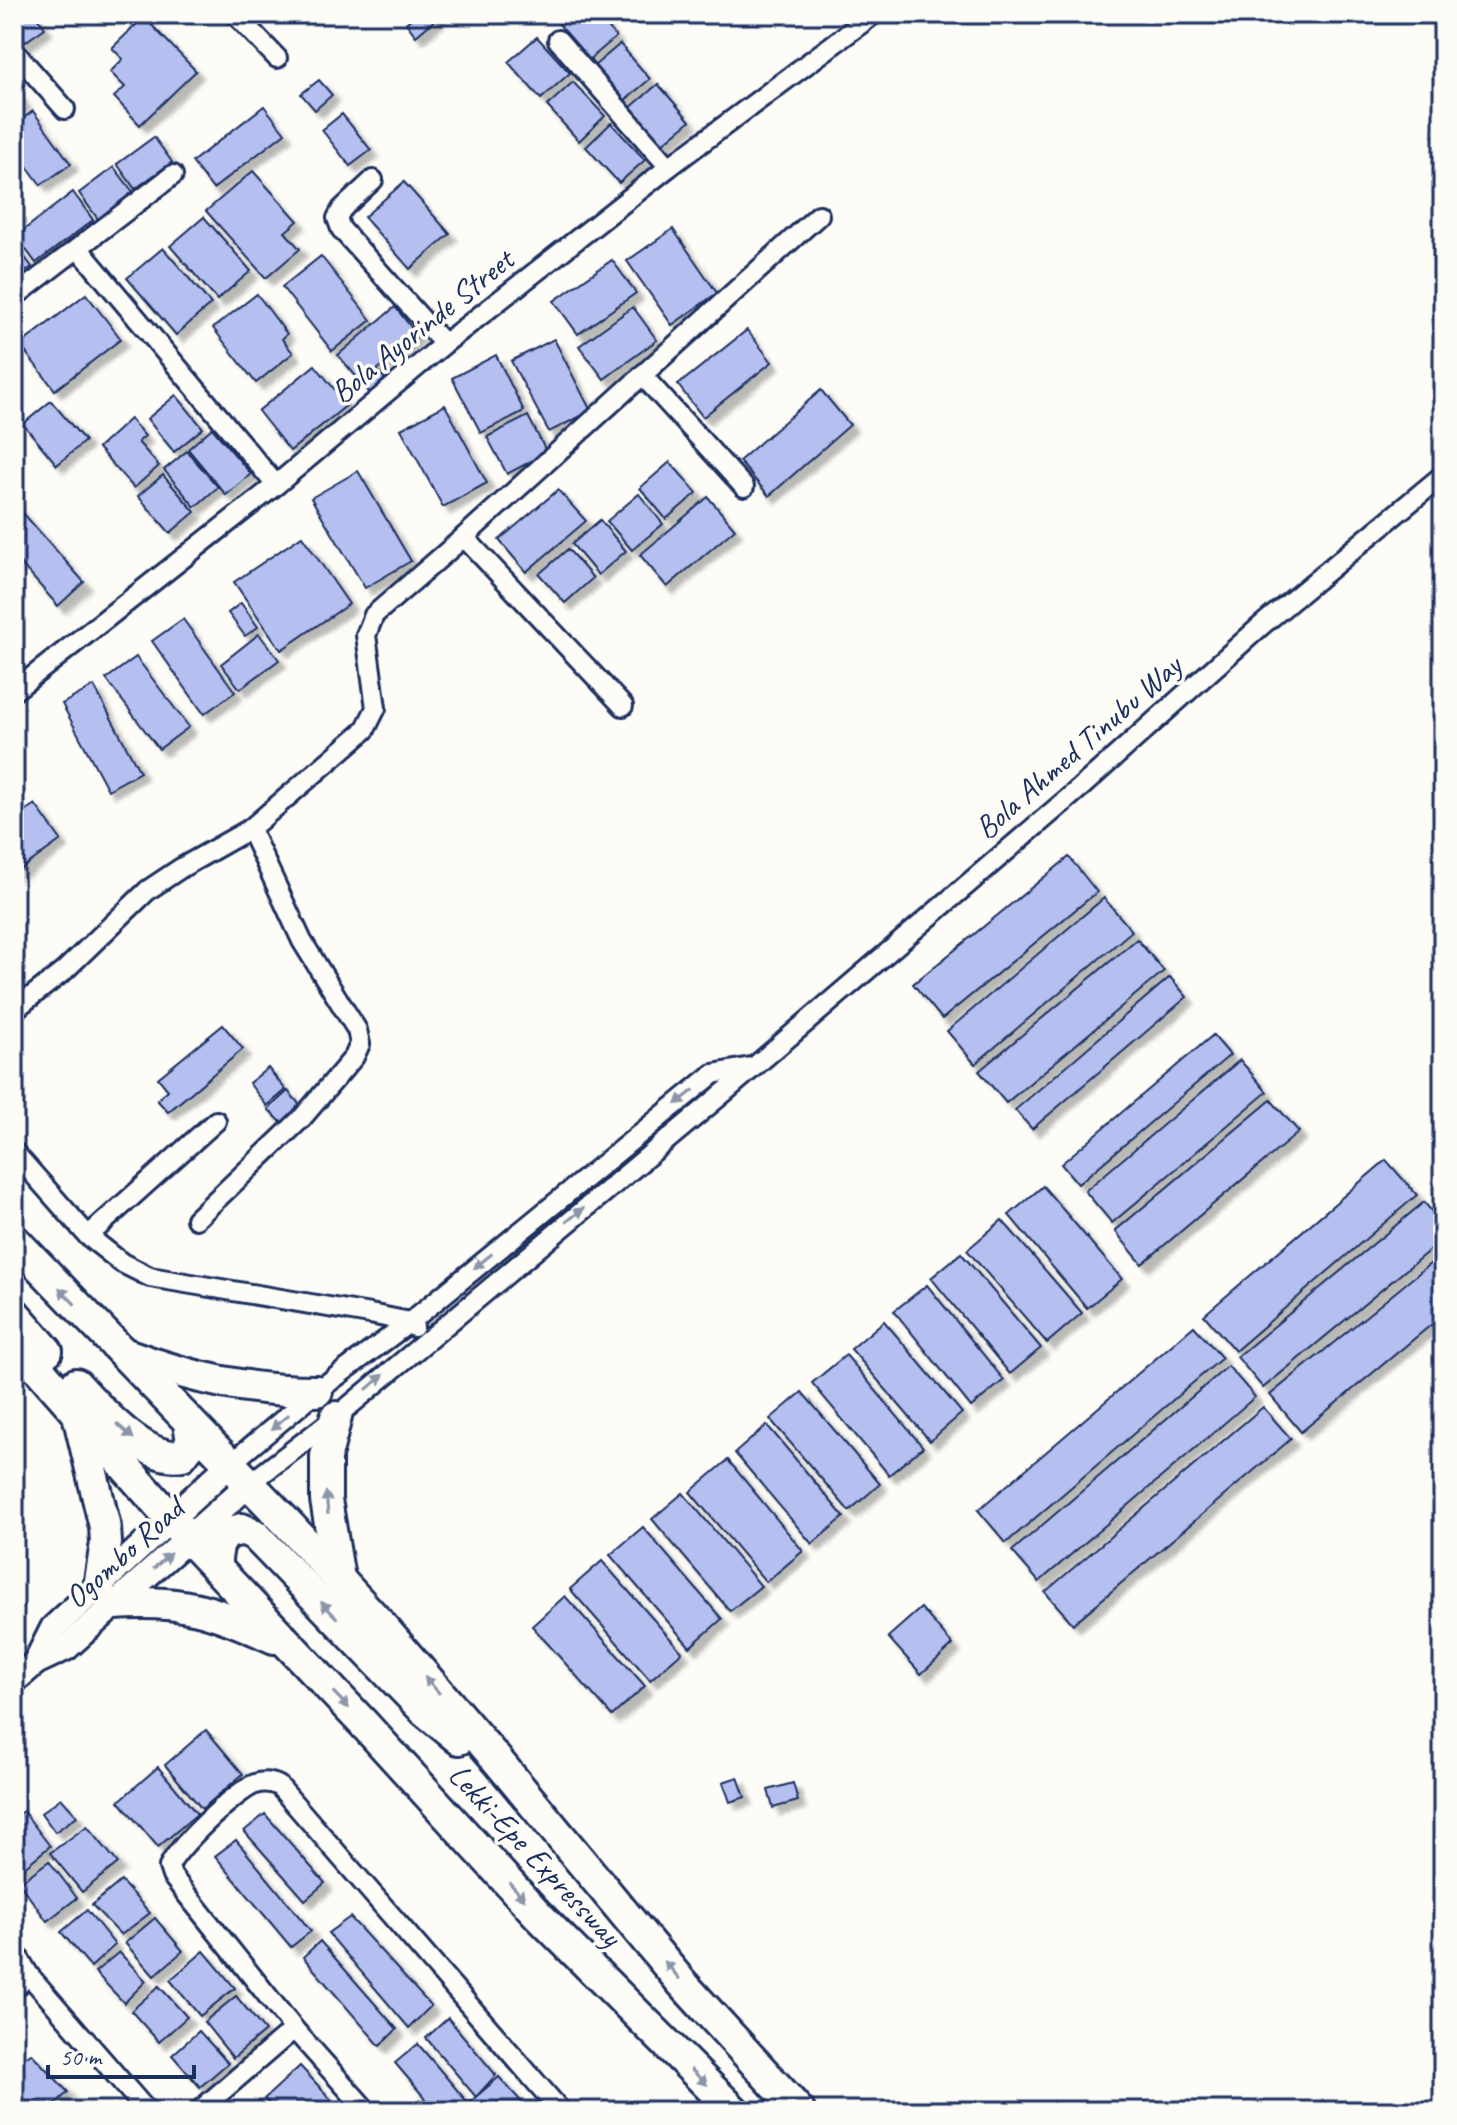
<svg xmlns="http://www.w3.org/2000/svg" width="1457" height="2125" viewBox="0 0 1457 2125" font-family="Caveat,sans-serif">
<style>
.building{fill:#b5c0f1;stroke:#1b2f5e;stroke-width:2;filter:url(#shadow)}
.lines{fill:none;stroke-linecap:round;stroke-linejoin:round}
.minor-casing{stroke:#1b2f5e;stroke-width:24}
.secondary-casing{stroke:#1b2f5e;stroke-width:30}
.trunk-casing{stroke:#1b2f5e;stroke-width:36}
.minor{stroke:#fdfcf7;stroke-width:18}
.secondary{stroke:#fdfcf7;stroke-width:24}
.trunk{stroke:#fdfcf7;stroke-width:30}
.oneway{fill:#8c96aa}
.labels{text-anchor:middle;dominant-baseline:central;stroke-width:7;stroke-linejoin:round;paint-order:stroke}
.street-label{font-size:32px;fill:#1b2f5e;stroke:#fdfcf7}
</style>
<defs>
<filter id="shadow"><feDropShadow dx="7" dy="7" stdDeviation="2" flood-color="#0004"/></filter>
</defs>
<rect width="100%" height="100%" fill="#fdfcf7"/>
<filter id="ink" filterUnits="userSpaceOnUse"><feTurbulence type="fractalNoise" baseFrequency=".0125" numOctaves="2"/><feDisplacementMap in="SourceGraphic" scale="16" xChannelSelector="R" yChannelSelector="G"/><feConvolveMatrix kernelMatrix="1 2 1 2 8 2 1 2 1" color-interpolation-filters="sRGB"/></filter>
<g filter="url(#ink)">
<!-- building -->
<g class="building">
<path d="M14,14h21l10,14 -23,16 -8,-11z"/>
<path d="M412,14h30l-26,22 -10,-13 8,-7z"/>
<path d="M569,14h28l19,23 -27,23 -31,-37z"/>
<path d="M144,17l52,54 -56,54 -26,-28 11,-10 -15,-15 13,-13 -11,-11z"/>
<path d="M537,37l33,36 -29,26 -33,-37z"/>
<path d="M620,44l30,35 -26,22 -30,-35z"/>
<path d="M319,80l13,15 -17,15 -14,-16z"/>
<path d="M573,82l32,34 -26,25 -32,-35z"/>
<path d="M658,84l32,37 -28,23 -32,-36z"/>
<path d="M14,89l10,13 -10,8z"/>
<path d="M264,106l21,27 -72,56 -21,-27z"/>
<path d="M33,111l38,53 -30,21 -27,-36v-24z"/>
<path d="M342,114l29,36 -21,16 -28,-36z"/>
<path d="M611,123l34,37 -26,23 -33,-36z"/>
<path d="M154,137l18,25 -37,27 -18,-25z"/>
<path d="M114,167l19,25 -35,27 -19,-26z"/>
<path d="M253,171l45,50 -13,11 15,17 -34,29 -60,-67z"/>
<path d="M404,182l46,52 -40,35 -46,-52z"/>
<path d="M73,192l20,28 -57,43 -20,-27z"/>
<path d="M204,217l47,54 -34,29 -47,-54z"/>
<path d="M673,229l44,64 -45,32 -45,-64z"/>
<path d="M14,243l18,24 -18,12z"/>
<path d="M163,248l48,56 -35,31 -49,-57z"/>
<path d="M321,256l50,64 -39,31 -50,-64z"/>
<path d="M612,260l24,33 -58,41 -24,-33z"/>
<path d="M86,294l35,45 -66,51 -35,-45z"/>
<path d="M257,294l30,40 -5,5 11,14 -37,30 -43,-55z"/>
<path d="M395,307l23,29 -41,34 8,9 -15,14 -32,-38z"/>
<path d="M633,307l24,33 -53,39 -25,-33z"/>
<path d="M747,330l25,32 -69,55 -25,-32z"/>
<path d="M554,339l37,72 -42,21 -38,-71z"/>
<path d="M496,355l28,56 -43,22 -29,-55z"/>
<path d="M315,365l32,40 -57,46 -32,-40z"/>
<path d="M821,390l29,35 -81,71 -30,-35z"/>
<path d="M176,395l27,33 -29,24 -27,-33z"/>
<path d="M51,401l34,40 -28,24 -34,-41z"/>
<path d="M445,405l42,78 -44,24 -42,-78z"/>
<path d="M528,416l19,37 -40,21 -20,-37z"/>
<path d="M130,419l15,17 -7,6 21,24 -25,22 -36,-40z"/>
<path d="M212,428l39,46 -25,21 -38,-46z"/>
<path d="M187,451l31,36 -23,20 -31,-37z"/>
<path d="M670,462l27,31 -31,26 -26,-31z"/>
<path d="M358,471l53,90 -46,27 -54,-90z"/>
<path d="M163,475l32,37 -25,21 -32,-37z"/>
<path d="M558,490l28,31 -60,51 -27,-32z"/>
<path d="M639,494l24,30 -31,26 -25,-29z"/>
<path d="M708,497l27,32 -68,58 -27,-32z"/>
<path d="M16,505l68,77 -26,24 -44,-50z"/>
<path d="M600,520l26,31 -28,24 -26,-31z"/>
<path d="M302,536l47,68 -68,46 -47,-68z"/>
<path d="M568,549l25,29 -28,25 -26,-29z"/>
<path d="M241,603l17,24 -13,9 -17,-23z"/>
<path d="M183,619l52,73 -31,22 -52,-73z"/>
<path d="M259,634l20,26 -39,29 -19,-25z"/>
<path d="M136,657l53,70 -30,22 -53,-70z"/>
<path d="M94,686l46,86 -32,18 -46,-86z"/>
<path d="M35,804l26,36 -47,34v-56z"/>
<path d="M1069,857l28,35 -155,127 -29,-35z"/>
<path d="M1104,898l28,33 -157,133 -28,-33z"/>
<path d="M1137,939l27,32 -158,132 -27,-32z"/>
<path d="M1170,977l17,20 -155,132 -17,-19z"/>
<path d="M223,1025l20,24 -75,63 -11,-12 11,-10 -10,-12z"/>
<path d="M1213,1035l17,20 -152,129 -17,-20z"/>
<path d="M1240,1060l27,32 -155,131 -27,-32z"/>
<path d="M268,1068l18,22 -19,16 -18,-23z"/>
<path d="M288,1091l13,15 -19,17 -14,-14z"/>
<path d="M1271,1100l28,32 -157,132 -27,-33z"/>
<path d="M1386,1160l31,35 -182,156 -31,-36z"/>
<path d="M1043,1186l79,93 -35,29 -78,-93z"/>
<path d="M1424,1202l19,23v14l-180,149 -26,-31z"/>
<path d="M1002,1220l80,93 -35,30 -80,-93z"/>
<path d="M961,1253l80,95 -31,26 -79,-96z"/>
<path d="M1443,1253v62l-142,117 -31,-37z"/>
<path d="M927,1285l77,95 -33,27 -77,-96z"/>
<path d="M884,1321l78,92 -32,28 -79,-92z"/>
<path d="M1194,1326l28,32 -216,185 -28,-33z"/>
<path d="M846,1355l77,92 -34,28 -77,-92z"/>
<path d="M1228,1366l27,31 -216,185 -27,-31z"/>
<path d="M802,1392l78,92 -31,27 -79,-92z"/>
<path d="M1263,1407l28,32 -218,185 -28,-32z"/>
<path d="M767,1425l77,92 -32,27 -77,-91z"/>
<path d="M728,1460l75,91 -37,31 -76,-90z"/>
<path d="M683,1493l78,93 -31,25 -78,-92z"/>
<path d="M643,1527l79,92 -32,28 -80,-92z"/>
<path d="M602,1561l80,91 -32,28 -80,-91z"/>
<path d="M565,1596l80,90 -33,30 -80,-90z"/>
<path d="M921,1608l32,37 -32,29 -33,-37z"/>
<path d="M206,1730l37,44 -41,35 -37,-44z"/>
<path d="M158,1767l39,47 -39,33 -39,-46z"/>
<path d="M738,1777l7,20 -15,5 -7,-20z"/>
<path d="M793,1783l5,18 -25,7 -5,-18z"/>
<path d="M61,1798l16,18 -22,16 -14,-19z"/>
<path d="M23,1811l27,35 -33,27 -3,-5v-51z"/>
<path d="M265,1814l60,69 -20,17 -61,-69z"/>
<path d="M87,1826l31,37 -36,29 -32,-39z"/>
<path d="M236,1840l75,91 -20,16 -76,-91z"/>
<path d="M49,1861l28,37 -30,23 -28,-38z"/>
<path d="M121,1881l29,32 -29,22 -29,-30z"/>
<path d="M87,1910l28,35 -24,22 -30,-35z"/>
<path d="M350,1917l81,89 -22,22 -81,-95z"/>
<path d="M155,1918l28,33 -29,25 -29,-33z"/>
<path d="M320,1941l77,88 -17,17 -77,-89z"/>
<path d="M204,1951l31,37 -35,28 -30,-36z"/>
<path d="M119,1952l27,29 -22,22 -29,-31z"/>
<path d="M159,1986l28,31 -28,25 -28,-31z"/>
<path d="M236,1996l29,35 -32,27 -29,-36z"/>
<path d="M448,2018l48,57 -20,22 -50,-59z"/>
<path d="M199,2031l29,32 -28,24 -28,-32z"/>
<path d="M418,2044l51,60 -8,7h-25l-41,-48z"/>
<path d="M31,2053l37,39 -20,19h-14l-20,-20v-7l5,-3 -5,-6v-10z"/>
<path d="M300,2066l39,42 -3,3h-60l-12,-12z"/>
<path d="M499,2077l29,32 -2,2h-46l-9,-10z"/>
<path d="M18,2099l11,12h-15v-9z"/>
</g>
<g class="lines">
<defs>
<g id="minor">
<path d="M235,14l42,44"/>
<path d="M558,40l111,127"/>
<path d="M14,51l51,58"/>
<path d="M373,180l-31,29 -5,9 4,11 103,115"/>
<path d="M79,249l197,236"/>
<path d="M14,297l159,-122"/>
<path d="M642,375l102,112"/>
<path d="M464,537l159,169"/>
<path d="M14,691l262,-206 168,-141 225,-177 205,-153"/>
<path d="M14,1010l50,-39 84,-81 33,-22 69,-39 115,-99 11,-22 -10,-73 8,-20 90,-78 355,-322"/>
<path d="M216,1121l-128,115 34,27 28,14 220,37 40,8 4,5"/>
<path d="M14,1152l74,84"/>
<path d="M196,1219l106,-101 52,-61 6,-13 -3,-14 -55,-89 -52,-112"/>
<path d="M230,1464l87,-73 93,-69 303,-248 38,-7"/>
<path d="M249,1484l87,-67 391,-327 353,-302 182,-163 181,-150"/>
<path d="M14,1950l15,25 118,136"/>
<path d="M14,1989l15,-14"/>
<path d="M199,2111l95,-82"/>
<path d="M367,2111l-73,-82 -122,-153 -3,-9c7,-19 67,-76 86,-83 9,-3 16,-2 24,2l282,325"/>
</g>
<g id="secondary">
<path d="M36,1662l17,-34 177,-164"/>
<path d="M14,1681l22,-19 30,-14 183,-164"/>
</g>
<g id="trunk">
<path d="M14,1240l276,286 91,99 111,129 190,229 117,128"/>
<path d="M14,1313l33,38"/>
<path d="M14,1341l174,197 176,186 174,191 196,196"/>
<path d="M126,1354c65,24 122,37 191,37"/>
<path d="M76,1384c23,25 70,79 106,71l10,-13 -3,-19"/>
<path d="M336,1417l-10,39v44l13,78"/>
<path d="M79,1419l26,108 1,16 -7,44"/>
<path d="M215,1565l3,-19 7,-12 17,-5 13,6 170,176 34,28"/>
<path d="M114,1604c67,-5 100,6 160,34"/>
</g>
</defs>
<!-- minor casing -->
<use href="#minor" class="minor-casing"/>
<!-- secondary casing -->
<use href="#secondary" class="secondary-casing"/>
<!-- trunk casing -->
<use href="#trunk" class="trunk-casing"/>
<!-- minor -->
<use href="#minor" class="minor"/>
<!-- secondary -->
<use href="#secondary" class="secondary"/>
<!-- trunk -->
<use href="#trunk" class="trunk"/>
</g>
<!-- one-way arrows -->
<defs><path id="oneway-solid" d="M-6-.8H1V-3.2L6.5 0L1 3.2V.8H-6Z" transform="scale(2)"/></defs>
<g class="oneway">
<use href="#oneway-solid" transform="translate(685 1097) rotate(141)"/>
<use href="#oneway-solid" transform="translate(575 1215) rotate(-39)"/>
<use href="#oneway-solid" transform="translate(483 1261) rotate(141)"/>
<use href="#oneway-solid" transform="translate(67 1296) rotate(-134)"/>
<use href="#oneway-solid" transform="translate(375 1382) rotate(-41)"/>
<use href="#oneway-solid" transform="translate(280 1422) rotate(140)"/>
<use href="#oneway-solid" transform="translate(125 1431) rotate(41)"/>
<use href="#oneway-solid" transform="translate(327 1503) rotate(-95)"/>
<use href="#oneway-solid" transform="translate(162 1561) rotate(-42)"/>
<use href="#oneway-solid" transform="translate(329 1610) rotate(-134)"/>
<use href="#oneway-solid" transform="translate(432 1685) rotate(-131)"/>
<use href="#oneway-solid" transform="translate(341 1700) rotate(46)"/>
<use href="#oneway-solid" transform="translate(517 1891) rotate(48)"/>
<use href="#oneway-solid" transform="translate(672 1970) rotate(-130)"/>
<use href="#oneway-solid" transform="translate(699 2077) rotate(44)"/>
</g>
</g>
<g class="labels">
<!-- street labels -->
<g class="street-label">
<text transform="translate(422 326) rotate(-39)">Bola Ayorinde Street</text>
<text transform="translate(1078 747) rotate(-41)">Bola Ahmed Tinubu Way</text>
<text transform="translate(124 1553) rotate(-42)">Ogombo Road</text>
<text transform="translate(535 1855) rotate(47)">Lekki-Epe Expressway</text>
</g>
</g>
<!-- margin -->
<rect width="1457" height="2125" fill="none" stroke="#fdfcf7" stroke-width="48"/>
<rect x="24" y="24" width="1409" height="2077" fill="none" stroke="#1b2f5e" stroke-width="3" filter="url(#ink)"/>
<!-- scale -->
<path d="M48 2065v12h146v-12" fill="none" stroke="#1b2f5e" stroke-width="4"/>
<text x="60" y="2065" font-size="24" fill="#1b2f5e" stroke="#fdfcf7" stroke-width="6" paint-order="stroke">50 m</text>
</svg>
